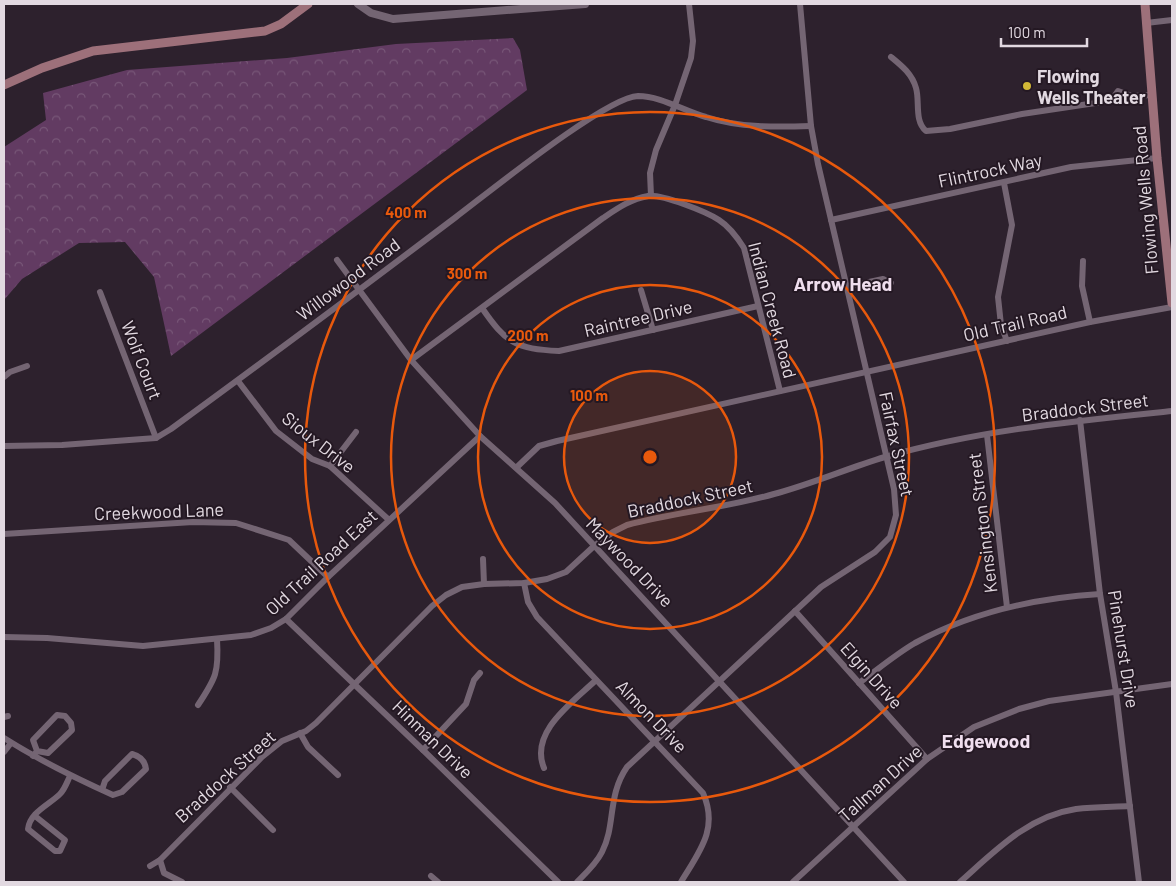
<svg xmlns="http://www.w3.org/2000/svg" width="1176" height="886" viewBox="0 0 1176 886" font-family="Barlow,sans-serif">
<style>
.forest{fill:url(#forest-crowns)}
.lines{fill:none;stroke-linecap:round;stroke-linejoin:round}
.minor{stroke:#746573;stroke-width:6}
.tertiary{stroke:#746573;stroke-width:8}
.secondary{stroke:#9d707a;stroke-width:9}
.ring{fill:none;stroke:#e8590c;stroke-width:2.5}
.poi-dot{fill:#d1b736;stroke:#241823;stroke-width:2}
.labels{text-anchor:middle;dominant-baseline:central;stroke-width:4;stroke-linejoin:round;paint-order:stroke}
.poi-label{font-size:18px;font-weight:bold;fill:#e2d9e1;stroke:#241823;text-anchor:start}
.street-label{font-size:18px;fill:#e2d9e1;stroke:#241823}
.neighbourhood-label{font-size:19px;font-weight:bold;fill:#efdeee;stroke:#241823}
.centre{fill:#e8590c;stroke:#241823;stroke-width:2.5}
.ring-label{font-size:15px;text-anchor:middle;font-weight:bold;fill:#e8590c;stroke:#241823;stroke-width:4;stroke-linejoin:round;paint-order:stroke}
</style>
<defs>
<pattern id="forest-crowns" width="20" height="18" patternUnits="userSpaceOnUse" patternTransform="scale(1.25)"><rect width="20" height="18" fill="#623b62"/><path d="M2 6a3 3 0 1 1 6 0M12 15a3 3 0 1 1 6 0" fill="none" stroke="#785778"/></pattern>
</defs>
<rect width="100%" height="100%" fill="#2d212d"/>
<!-- forest -->
<path class="forest" d="M513,38l7,12 7,40 -356,266 -17,-79 -29,-35 -46,1 -57,36 -18,21v-153l42,-27 -3,-27 84,-23 160,-12 109,-14z"/>
<g class="lines">
<!-- minor -->
<g class="minor">
<path d="M1146,23l26,-3"/>
<path d="M891,57c11,9 21,17 25,31 4,13 -2,33 10,43l24,-2 72,-15 80,-12 11,-4 5,-7 14,5 20,-1"/>
<path d="M1004,183l8,42 -14,72 3,28 6,16"/>
<path d="M651,196l-1,-23 6,-23 19,-45 16,-47 2,-17 -4,-37"/>
<path d="M831,220l240,-53 86,-9"/>
<path d="M337,260l74,100 69,76 75,67 349,379"/>
<path d="M1083,261l-1,25 8,36"/>
<path d="M846,287l37,-8 8,4"/>
<path d="M641,290l12,40"/>
<path d="M100,292l56,146"/>
<path d="M482,308c24,35 34,41 77,43l199,-45"/>
<path d="M411,360l192,-142c15,-10 28,-19 45,-22 14,-2 59,16 71,24 11,7 18,17 25,28l36,143"/>
<path d="M4,377l6,-5 17,-6"/>
<path d="M238,381l38,50 36,28 18,7 59,54"/>
<path d="M1080,420l20,174 16,98 23,190"/>
<path d="M987,435l20,172"/>
<path d="M4,446l58,-1 94,-7 15,-9c96,-70 191,-141 285,-212 32,-24 150,-120 182,-121 23,0 46,15 68,21 34,11 70,10 105,9"/>
<path d="M330,466l26,-34"/>
<path d="M517,467l22,-21 18,-5 533,-119 82,-15"/>
<path d="M4,534l189,-12 43,1 53,17 39,37"/>
<path d="M483,559l1,25"/>
<path d="M524,583l4,19 9,15 166,176c16,36 -4,59 -22,89"/>
<path d="M795,611l132,148"/>
<path d="M286,619l137,131 135,132"/>
<path d="M4,637l43,1 96,8 108,-11 20,-7 15,-9 42,-42 152,-141"/>
<path d="M859,683c18,-13 37,-29 56,-40 57,-31 121,-45 185,-49"/>
<path d="M198,705c18,-27 21,-33 19,-66"/>
<path d="M4,717l4,-1"/>
<path d="M300,733l8,14 30,28"/>
<path d="M4,738c35,22 71,40 109,57l9,-3 24,-23c-1,-8 -7,-13 -14,-15l-27,27 -3,9"/>
<path d="M423,750l43,-46 8,-24 6,-7"/>
<path d="M4,752l7,-9"/>
<path d="M33,756l4,-5 -4,-11 24,-25 8,1 6,7 1,7 -24,23 -11,-2"/>
<path d="M544,768c-15,-36 29,-66 52,-88"/>
<path d="M230,787l43,43"/>
<path d="M35,816l30,24 -5,11h-5l-27,-22c2,-17 21,-24 32,-35 5,-5 7,-12 10,-18"/>
<path d="M160,860l4,13 18,9"/>
<path d="M150,866l10,-6 102,-103 20,-16 24,-10 10,-8 116,-117 14,-11 16,-8 22,-3 40,-1 23,-4 19,-7 27,-25 20,-15 14,-7c48,-13 99,-17 147,-31 38,-10 74,-26 111,-37 94,-27 191,-36 287,-46"/>
<path d="M431,876l7,6"/>
<path d="M577,882c9,-9 19,-18 25,-30 14,-27 5,-56 25,-85l194,-180 54,-35 15,-15 6,-22 -2,-26 -76,-325 -7,-38 -11,-122"/>
<path d="M793,882l134,-123 47,-32 45,-18 30,-8 123,-17"/>
<path d="M960,882c34,-30 68,-66 116,-73 18,-2 36,-2 54,-3"/>
</g>
<!-- tertiary -->
<path class="tertiary" d="M358,4l13,9 22,6 192,-15"/>
<!-- secondary -->
<g class="secondary">
<path d="M1145,4l12,154 15,145"/>
<path d="M4,85l38,-17 51,-17 172,-20 16,-7 27,-20"/>
</g>
</g>
<!-- distance rings -->
<circle cx="650" cy="457" r="86" fill="#e8590c" fill-opacity=".12"/>
<g class="ring">
<circle cx="650" cy="457" r="86"/>
<circle cx="650" cy="457" r="172"/>
<circle cx="650" cy="457" r="259"/>
<circle cx="650" cy="457" r="345"/>
</g>
<!-- markers -->
<circle class="poi-dot" cx="1027" cy="86" r="5"/>
<g class="labels">
<!-- poi labels -->
<g class="poi-label">
<text x="1037" y="76">Flowing<tspan x="1037" dy="21">Wells Theater</tspan></text>
</g>
<!-- street labels -->
<g class="street-label">
<text transform="translate(990 170) rotate(-12)">Flintrock Way</text>
<text transform="translate(1145 200) rotate(-95)">Flowing Wells Road</text>
<text transform="translate(348 279) rotate(-37)">Willowood Road</text>
<text transform="translate(773 310) rotate(75)">Indian Creek Road</text>
<text transform="translate(638 318) rotate(-13)">Raintree Drive</text>
<text transform="translate(1015 323) rotate(-13)">Old Trail Road</text>
<text transform="translate(142 360) rotate(69)">Wolf Court</text>
<text transform="translate(1085 407) rotate(-7)">Braddock Street</text>
<text transform="translate(319 442) rotate(38)">Sioux Drive</text>
<text transform="translate(897 444) rotate(78)">Fairfax Street</text>
<text transform="translate(690 498) rotate(-12)">Braddock Street</text>
<text transform="translate(159 511) rotate(-2)">Creekwood Lane</text>
<text transform="translate(982 523) rotate(-97)">Kensington Street</text>
<text transform="translate(321 562) rotate(-43)">Old Trail Road East</text>
<text transform="translate(630 562) rotate(46)">Maywood Drive</text>
<text transform="translate(1124 649) rotate(81)">Pinehurst Drive</text>
<text transform="translate(872 675) rotate(48)">Elgin Drive</text>
<text transform="translate(652 716) rotate(46)">Almon Drive</text>
<text transform="translate(433 739) rotate(44)">Hinman Drive</text>
<text transform="translate(225 776) rotate(-42)">Braddock Street</text>
<text transform="translate(880 783) rotate(-42)">Tallman Drive</text>
</g>
<!-- neighbourhood labels -->
<g class="neighbourhood-label">
<text x="843" y="283">Arrow Head</text>
<text x="986" y="740">Edgewood</text>
</g>
</g>
<circle cx="650" cy="457" r="8" class="centre"/>
<g class="ring-label">
<text x="406" y="218">400 m</text>
<text x="467" y="279">300 m</text>
<text x="528" y="341">200 m</text>
<text x="589" y="401">100 m</text>
</g>
<!-- border -->
<rect width="1176" height="886" fill="none" stroke="#e2d9e1" stroke-width="10"/>
<!-- scale -->
<path d="M1001 38v8h86v-8" fill="none" stroke="#e2d9e1" stroke-width="2.5"/>
<text x="1008" y="38" font-size="15" fill="#e2d9e1" stroke="#241823" stroke-width="4" paint-order="stroke">100 m</text>
</svg>
